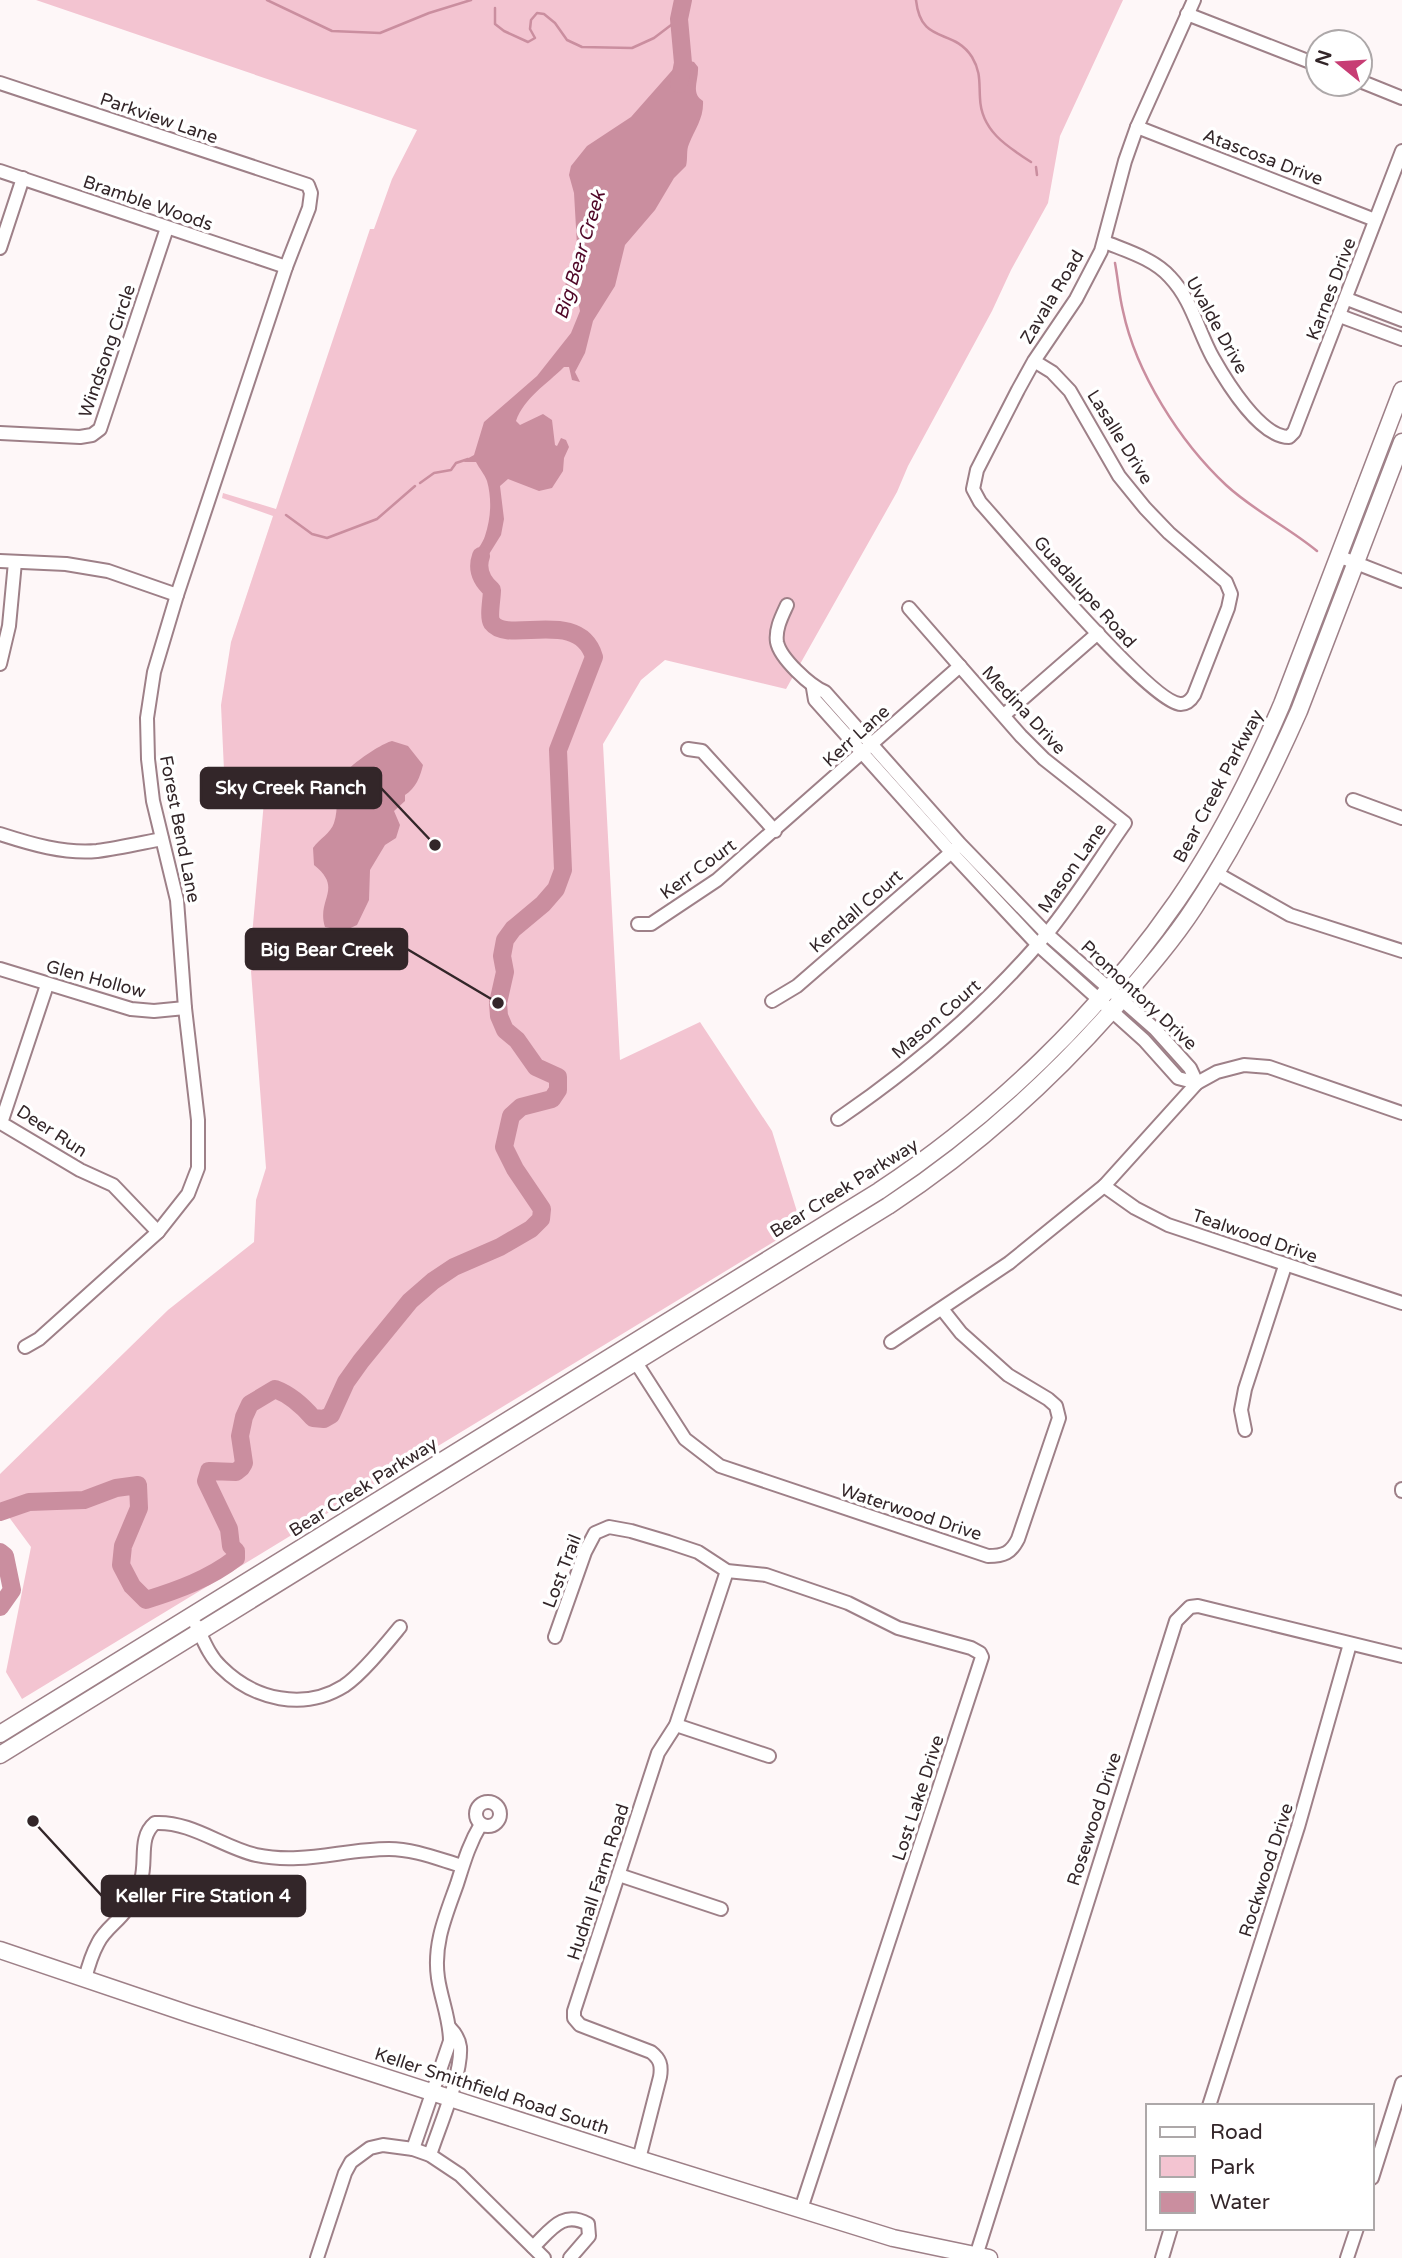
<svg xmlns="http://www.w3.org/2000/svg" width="1402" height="2258" viewBox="0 0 1402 2258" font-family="'Varela Round',sans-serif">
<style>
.green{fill:#f3c4d1}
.water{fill:#ca8e9f}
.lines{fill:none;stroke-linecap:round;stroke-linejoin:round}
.stream{stroke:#ca8e9f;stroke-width:2.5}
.river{stroke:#ca8e9f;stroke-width:18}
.minor-casing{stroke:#9e8088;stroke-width:16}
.major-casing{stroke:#9e8088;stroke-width:19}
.minor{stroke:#fff;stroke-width:12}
.major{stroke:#fff;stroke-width:16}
.labels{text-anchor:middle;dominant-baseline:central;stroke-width:7;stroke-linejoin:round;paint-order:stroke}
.street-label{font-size:18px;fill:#332629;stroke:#fff}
.water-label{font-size:19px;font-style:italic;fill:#4f0627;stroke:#fff}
.leader{fill:none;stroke:#332629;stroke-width:2.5}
.callout-dot{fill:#332629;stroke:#fff;stroke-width:2.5}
.callout{fill:#332629;stroke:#332629;stroke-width:2.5}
.callout-label{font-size:19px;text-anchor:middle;font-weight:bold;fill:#fff}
</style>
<rect width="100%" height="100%" fill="#fef7f8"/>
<!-- green -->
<path class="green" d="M36,0h1087l-63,136 -12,67 -37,67 -19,41 -84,155 -11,26 -111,197 -121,-29 -24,20 -38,64 17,316 80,-38 72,109 27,87 -19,20 -758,461 -16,-27 25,-125 -31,-42v-31l168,-164 86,-68 2,-42 10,-32 -16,-210 16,-179 -41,13 -4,-87 10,-63 42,-126 -51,-18 1,-5 53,16 94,-280h4l18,-50 25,-49z"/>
<!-- water -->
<g class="water">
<path d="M690,61l4,1 4,5c1,13 -8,26 5,34 1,17 -8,28 -14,43 -3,6 -1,15 -3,22l-12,12 -19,32 -30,35 -10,41 -22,35 -8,32 -10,19 5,10 -8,-2 -3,-13h-5c-17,17 -40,31 -48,54l4,4 23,-11 9,6 3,25 2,1 4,-8 5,2 3,7 -5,11 -1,13 -11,17 -13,3 -31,-12 -8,7 4,33 -3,16 -15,24v12l-5,7 -7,-1c-6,-26 4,-22 11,-41 6,-18 7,-37 2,-55 -2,-6 -8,-13 -11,-19h-12l1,-2 9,-5 10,-33 53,-46 34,-43 9,-22 -2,-10 -11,4 -2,-2 1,-29 7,-12 4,-17 -3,-52 -5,-18 2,-9 16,-20 44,-29 45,-51z"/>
<path d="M392,741l16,5 15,19c-3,12 -7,23 -18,30v6l-11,10 6,14 -4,13 -11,7 -15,25 -1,30 -12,25 -13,6 -19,-4c-9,-28 19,-38 -11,-62l-1,-17c6,-9 18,-15 21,-25 5,-14 1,-31 6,-44 5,-11 40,-35 52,-38z"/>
</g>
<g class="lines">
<!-- stream -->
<g class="stream">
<path d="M267,0l65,31 48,2 49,-20 42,-13"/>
<path d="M916,0c5,46 37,27 56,57 9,15 7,25 8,41 1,32 26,48 51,64"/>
<path d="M495,8v16l9,7 24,11 7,-4 -5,-9 1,-9 6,-7 7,1 11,9 12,17 15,7 50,1 22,-10 25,-19"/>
<path d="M1036,167l1,8"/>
<path d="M1115,263c3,16 4,32 8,48 13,62 57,131 103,174 28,26 62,42 91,66"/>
<path d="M420,483l14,-10 17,-3 5,-7 12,-4"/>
<path d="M286,515l26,19 15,4 50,-19 38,-33"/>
</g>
<!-- river -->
<g class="river">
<path d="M679,84l4,-21 -4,-44 4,-19"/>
<path d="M0,1512l29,-10 55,-2 32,-12 22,-3 1,23 -16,38 -2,19 11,21 14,14c32,-10 63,-21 90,-42v-7l-5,-5 -2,-17 -23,-48 3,-10 27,1 5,-4 3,-5 -4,-27 4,-19 6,-13 25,-15c16,6 27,16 38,29l11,1 7,-4 15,-33 15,-21 49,-60 23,-20 21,-14 46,-20 31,-18 10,-10 1,-10 -27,-40 -11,-22 7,-31 10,-9 31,-8 6,-9v-13l-22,-10 -19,-27 -12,-10 -6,-14 -1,-13 7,-31 -3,-16 3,-16 8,-11 30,-25 13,-15 7,-19 -5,-120 36,-93c-15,-50 -86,-12 -102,-34 -4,-6 0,-25 0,-33 -10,-9 -16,-20 -11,-34"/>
<path d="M0,1552l5,4 7,34 -12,17"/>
</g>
<defs>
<g id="minor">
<path d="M1187,14l131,51"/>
<path d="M1360,81l42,17"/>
<path d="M0,83l308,102 3,8 -2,15 -23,59 -109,328 -23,77 -7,46 1,41 5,42 24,99 8,108 13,112v48l-10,26 -30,38 -119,107 -14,8"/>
<path d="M1137,127l238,93"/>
<path d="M0,171l286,96"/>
<path d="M1105,242c22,9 49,17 65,35 22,23 28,54 43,81 13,23 47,79 76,79l5,-5 108,-281"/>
<path d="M0,248l23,-70"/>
<path d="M1347,299l55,21"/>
<path d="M1340,316l62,23"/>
<path d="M1034,361l18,11 18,19 49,85 26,32 24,25 57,49 5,12 -3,14 -34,87c-3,5 -7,9 -13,9 -29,1 -174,-172 -201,-202l-7,-13 4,-19 41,-80 16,-29 42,-62 25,-48 24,-90 12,-34 57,-127"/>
<path d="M0,433l80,4 12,-2 8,-6 67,-201"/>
<path d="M1338,556l64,25"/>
<path d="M0,561l66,3 42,7 69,24"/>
<path d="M787,605c-5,11 -12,24 -10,37 3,16 33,44 48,50l135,152 87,90 108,95 35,39 7,15"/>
<path d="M0,664l9,-38 6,-64"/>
<path d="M813,688l2,12 136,152 86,92 107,96 34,38 19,5"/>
<path d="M1004,715l94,-82"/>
<path d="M688,749l14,2 73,80"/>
<path d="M1353,800l49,18"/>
<path d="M0,834c31,10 64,20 97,17 22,-3 44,-8 65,-12"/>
<path d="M1216,873l74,42 112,36"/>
<path d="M638,924h13l66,-44 243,-214"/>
<path d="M0,969l131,40 23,2 31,-3"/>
<path d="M47,985l-46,138 79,47 33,15 45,47"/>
<path d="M772,1001l25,-15 158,-137"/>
<path d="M838,1119c76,-52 147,-112 207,-183 29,-35 54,-76 80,-113l-81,-64 -23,-23 -112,-128"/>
<path d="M1104,1186l31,22 33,17 234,78"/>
<path d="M891,1342l118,-79 95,-77 93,-103 20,-11 27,-7 25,2 133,46"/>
<path d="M635,1361l50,78 35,27 268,90c16,0 23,-3 30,-17l41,-121 -3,-12 -8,-7 -40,-24 -47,-42 -19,-24"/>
<path d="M1245,1430l-4,-20 4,-21 40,-123"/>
<path d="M1402,1491v-2"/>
<path d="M196,1625c7,14 13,31 25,42 33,33 83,44 123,19 18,-12 42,-42 56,-59"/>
<path d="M555,1637l30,-85 10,-19 14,-6 22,4 37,11 30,10 29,19 39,4 82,28 50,25 73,20 9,5 2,4 -181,552"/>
<path d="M676,1725l93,31"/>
<circle cx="488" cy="1814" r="12"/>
<path d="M619,1875l102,34"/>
<path d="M85,1979c3,-12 7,-25 13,-36 7,-14 20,-21 28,-33 7,-9 11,-20 15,-30 6,-19 -3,-43 14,-57 36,-2 67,24 101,32 47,10 87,-6 133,-6 25,0 49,10 73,17"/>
<path d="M1209,2106l89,-279 52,-183"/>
<path d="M413,2149l37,-108c0,-22 -9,-42 -12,-63 -5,-34 8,-63 19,-94 7,-22 12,-40 24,-60"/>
<path d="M430,2155c9,-28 32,-80 30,-108 -1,-8 -4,-13 -10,-19"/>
<path d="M639,2159l21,-82c2,-12 0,-18 -9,-25l-71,-27 -6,-7v-7l84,-258 18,-28 51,-154"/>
<path d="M1372,2178l30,-95"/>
<path d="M533,2247c18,-17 29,-37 55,-23l1,12 -19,22"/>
<path d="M976,2256l200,-635 14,-14 8,-1 204,50"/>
<path d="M317,2258l28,-85 6,-11 19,-14 13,-3 30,4 17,6 30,20 84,83"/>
<path d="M1162,2258l9,-30"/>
<path d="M1347,2258l10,-30"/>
</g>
<g id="major">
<path d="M0,1734l879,-543c116,-77 219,-176 298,-290 42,-61 76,-129 105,-197l120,-314"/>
<path d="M0,1755l888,-549c88,-58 165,-127 234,-207 25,-29 51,-59 72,-91 41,-62 75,-129 105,-197l103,-269"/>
<path d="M0,1950l189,64 450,145 254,79 96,20"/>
</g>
</defs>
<!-- minor casing -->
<use href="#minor" class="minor-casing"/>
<!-- major casing -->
<use href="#major" class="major-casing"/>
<!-- minor -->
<use href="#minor" class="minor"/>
<!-- major -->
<use href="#major" class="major"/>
</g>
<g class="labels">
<!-- street labels -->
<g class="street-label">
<text transform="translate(159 118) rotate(19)">Parkview Lane</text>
<text transform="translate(1263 157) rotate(21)">Atascosa Drive</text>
<text transform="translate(148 203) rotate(19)">Bramble Woods</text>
<text transform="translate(1331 289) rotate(-69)">Karnes Drive</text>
<text transform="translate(1052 297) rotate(-59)">Zavala Road</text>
<text transform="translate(1217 325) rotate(61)">Uvalde Drive</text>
<text transform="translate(107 351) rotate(-71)">Windsong Circle</text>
<text transform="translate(1120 437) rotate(58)">Lasalle Drive</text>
<text transform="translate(1085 592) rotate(48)">Guadalupe Road</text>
<text transform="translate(1024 710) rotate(47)">Medina Drive</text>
<text transform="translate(856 736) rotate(-42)">Kerr Lane</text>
<text transform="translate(1218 786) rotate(-62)">Bear Creek Parkway</text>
<text transform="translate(180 829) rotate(79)">Forest Bend Lane</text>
<text transform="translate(1072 868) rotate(-55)">Mason Lane</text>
<text transform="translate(698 869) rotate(-36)">Kerr Court</text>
<text transform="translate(856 911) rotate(-41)">Kendall Court</text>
<text transform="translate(96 979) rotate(15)">Glen Hollow</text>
<text transform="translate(1139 995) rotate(43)">Promontory Drive</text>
<text transform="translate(936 1019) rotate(-41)">Mason Court</text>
<text transform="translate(52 1131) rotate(33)">Deer Run</text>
<text transform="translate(844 1188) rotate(-32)">Bear Creek Parkway</text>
<text transform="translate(1255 1236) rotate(19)">Tealwood Drive</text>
<text transform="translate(363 1487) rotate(-32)">Bear Creek Parkway</text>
<text transform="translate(911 1512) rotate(18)">Waterwood Drive</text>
<text transform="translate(562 1571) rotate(-69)">Lost Trail</text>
<text transform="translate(918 1798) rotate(-72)">Lost Lake Drive</text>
<text transform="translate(1094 1819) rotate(-72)">Rosewood Drive</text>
<text transform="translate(1266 1870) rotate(-72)">Rockwood Drive</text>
<text transform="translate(598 1882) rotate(-72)">Hudnall Farm Road</text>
<text transform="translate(492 2091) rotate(18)">Keller Smithfield Road South</text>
</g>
<!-- water labels -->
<g class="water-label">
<text transform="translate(580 255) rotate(-73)">Big Bear Creek</text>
</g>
</g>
<!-- callouts -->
<path class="leader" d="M435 845L381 788M498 1003L407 949M33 1821L102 1896"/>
<g class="callout-dot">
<circle cx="435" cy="845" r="7"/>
<circle cx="498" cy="1003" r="7"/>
<circle cx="33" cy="1821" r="7"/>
</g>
<g class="callout">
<rect x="201" y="768" width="180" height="40" rx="7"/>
<rect x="246" y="929" width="161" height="40" rx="7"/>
<rect x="102" y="1876" width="203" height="40" rx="7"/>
</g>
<g class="callout-label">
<text x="291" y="794">Sky Creek Ranch</text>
<text x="327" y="956">Big Bear Creek</text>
<text x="203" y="1902">Keller Fire Station 4</text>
</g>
<!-- legend -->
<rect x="1146" y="2104" width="228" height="126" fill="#ffffff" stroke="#ada8a9" stroke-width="2"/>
<rect x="1160" y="2127" width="35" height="10" fill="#ffffff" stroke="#ada8a9" stroke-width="2"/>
<text x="1210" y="2139" font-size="21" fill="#332629">Road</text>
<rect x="1160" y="2156" width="35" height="21" fill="#f3c4d1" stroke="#ada8a9" stroke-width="2"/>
<text x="1210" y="2174" font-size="21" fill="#332629">Park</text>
<rect x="1160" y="2192" width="35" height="21" fill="#ca8e9f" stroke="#ada8a9" stroke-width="2"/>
<text x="1210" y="2209" font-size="21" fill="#332629">Water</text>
<!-- north arrow -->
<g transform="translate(1339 63) rotate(288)"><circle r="33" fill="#ffffff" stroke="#ada8a9" stroke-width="2"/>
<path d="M0-5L12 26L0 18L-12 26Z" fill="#c73d74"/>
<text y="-10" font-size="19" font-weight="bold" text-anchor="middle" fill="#332629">N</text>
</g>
</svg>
